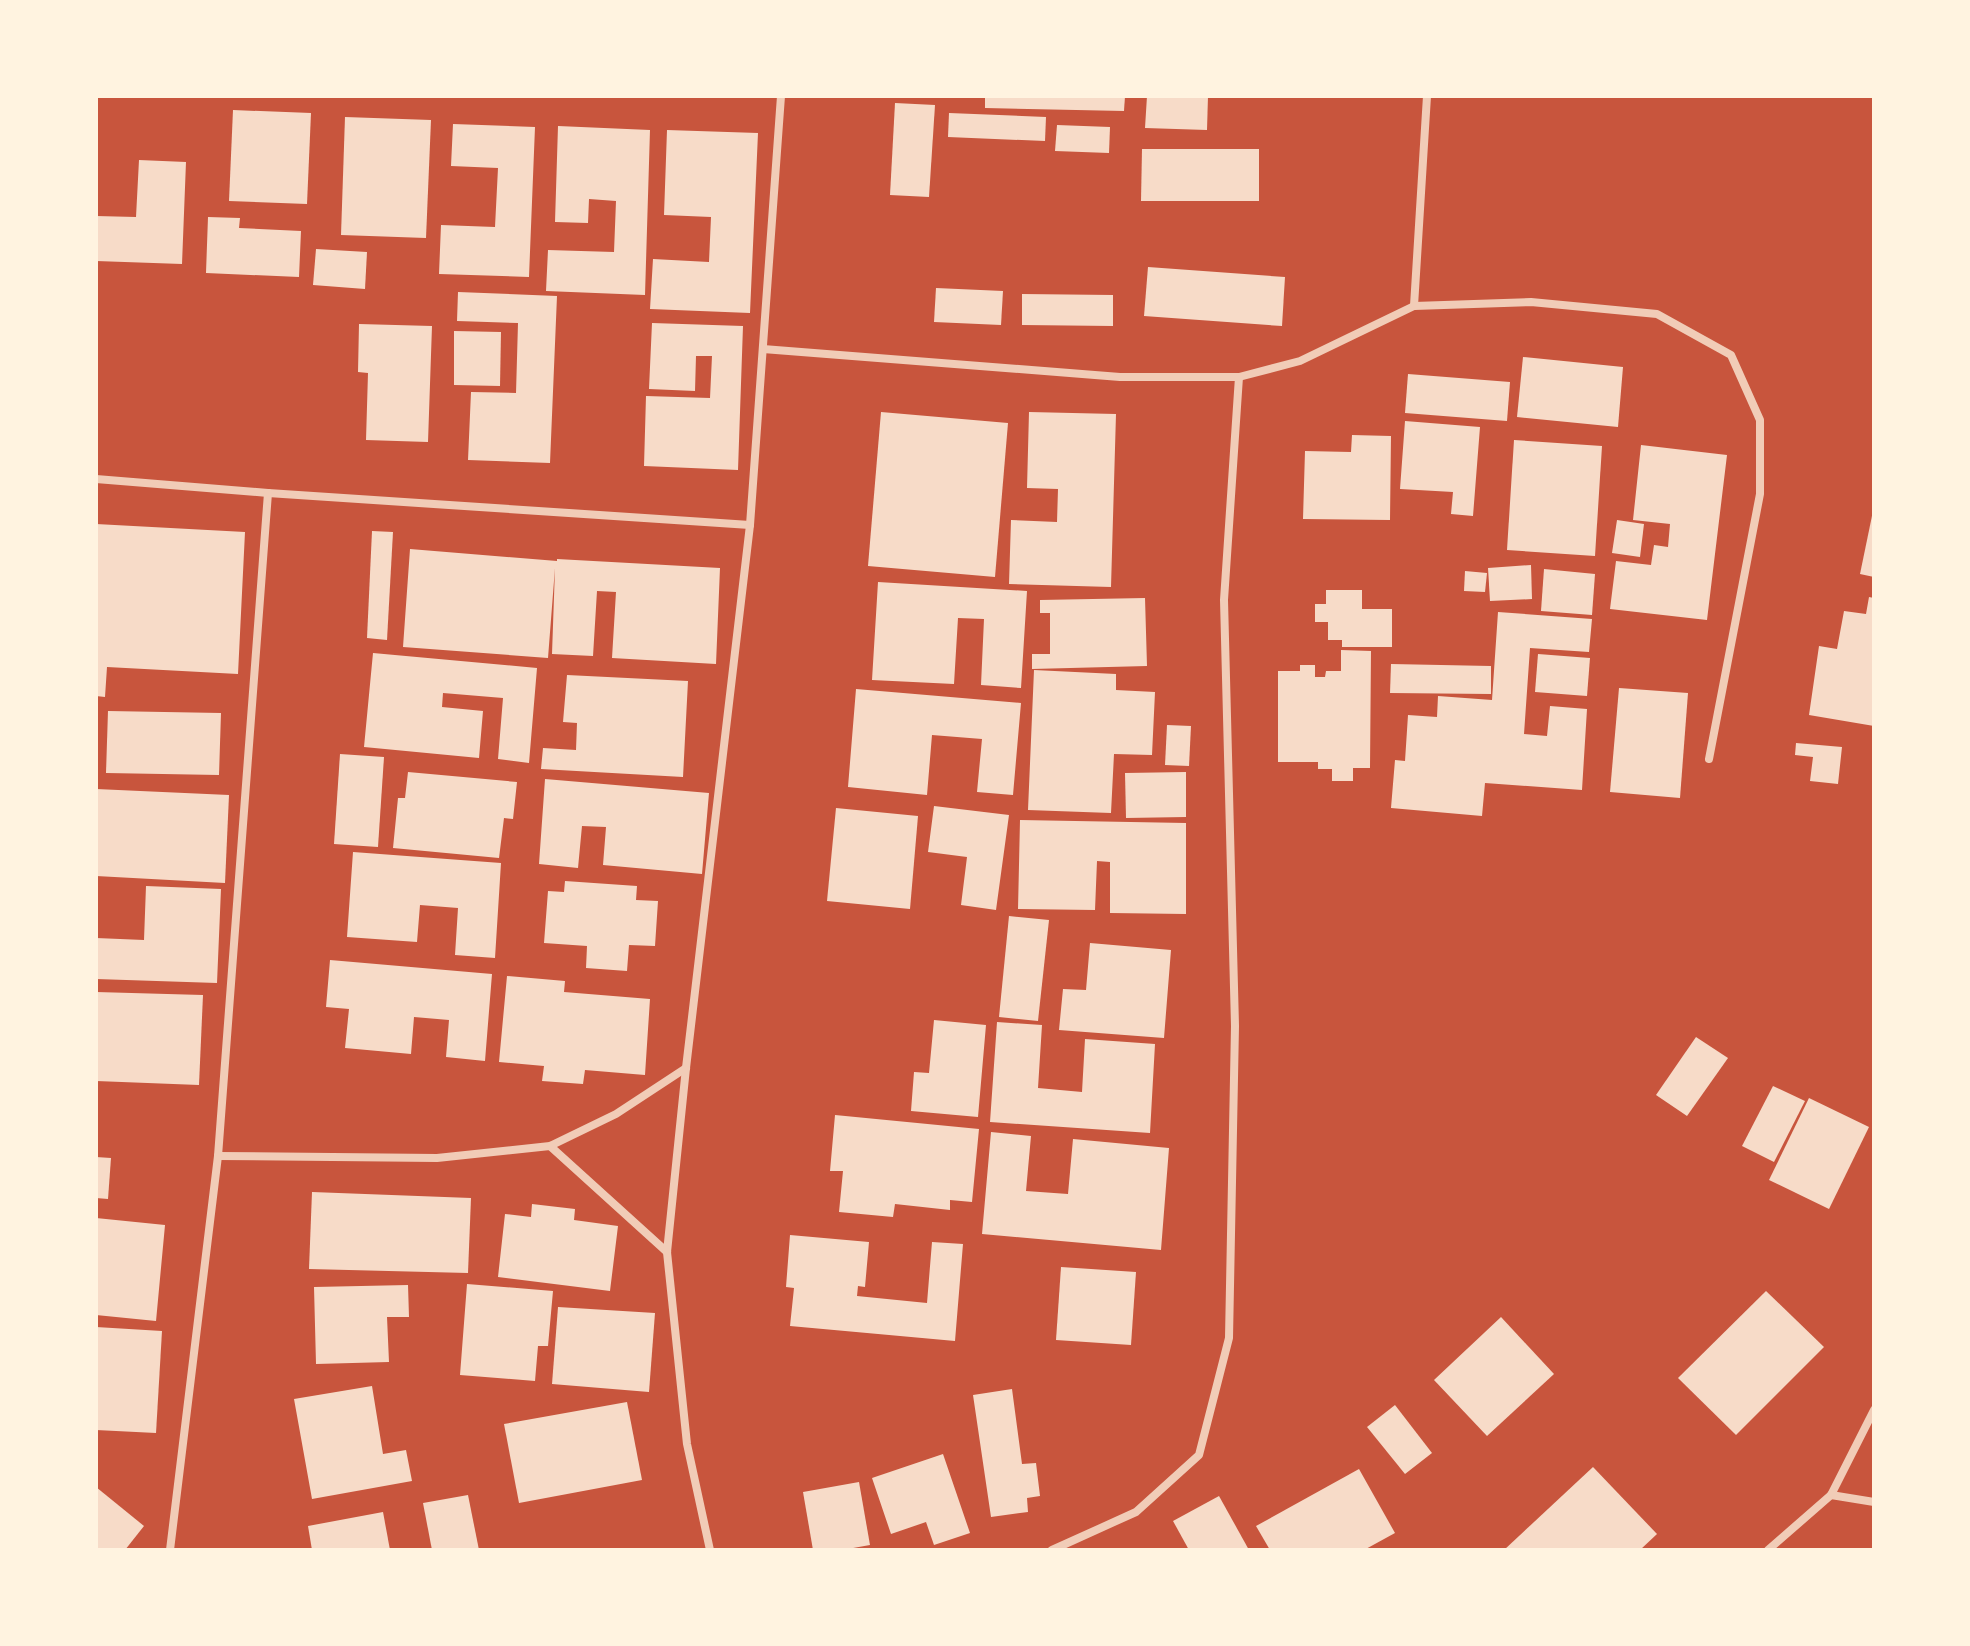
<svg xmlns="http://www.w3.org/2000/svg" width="1970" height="1646" viewBox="0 0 1970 1646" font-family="Manrope,sans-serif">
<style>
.building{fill:#f7dbc8}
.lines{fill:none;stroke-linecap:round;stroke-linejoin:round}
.minor{stroke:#f1ccb7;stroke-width:8}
</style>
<rect width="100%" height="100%" fill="#c8553d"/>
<!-- building -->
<g class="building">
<path d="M985,96h140l-1,15 -139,-3z"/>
<path d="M1147,96h61l-1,34 -62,-2z"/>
<path d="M895,103l40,2 -6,92 -39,-2z"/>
<path d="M233,110l78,3 -4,91 -78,-3z"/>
<path d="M949,113l97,4 -1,24 -97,-4z"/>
<path d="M345,117l86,3 -5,118 -85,-3z"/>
<path d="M453,124l82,3 -6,150 -90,-3 2,-49 54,2 3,-59 -47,-2z"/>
<path d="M1057,125l53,2 -1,26 -54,-2z"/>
<path d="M558,126l92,4 -5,165 -99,-4 2,-41 66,2 2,-51 -27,-2 -1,24 -33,-1z"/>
<path d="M667,130l91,3 -8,180 -100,-4 3,-50 56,3 2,-45 -47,-2z"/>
<path d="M1142,149h117v52h-118z"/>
<path d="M139,160l47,2 -4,102 -86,-3v-45l40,1z"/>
<path d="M208,217l32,1 -1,10 62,3 -2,46 -93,-4z"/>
<path d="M316,249l51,3 -2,37 -52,-4z"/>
<path d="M1148,267l137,10 -3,49 -138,-10z"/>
<path d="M936,288l67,3 -2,34 -67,-3z"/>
<path d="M458,292l99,4 -7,167 -82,-3 3,-68 45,1 2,-70 -61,-2z"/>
<path d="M1022,294l91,1v31l-91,-1z"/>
<path d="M652,323l91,3 -5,144 -94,-4 2,-70 64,2 2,-42h-16l-1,35 -46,-2z"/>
<path d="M359,324l73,2 -4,116 -62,-2 2,-67 -10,-1z"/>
<path d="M454,331l47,1 -1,54 -46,-1z"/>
<path d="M1523,357l100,10 -5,60 -101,-10z"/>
<path d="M1408,374l102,8 -3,39 -102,-8z"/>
<path d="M881,412l127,11 -13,154 -127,-11z"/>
<path d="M1029,412l87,2 -5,173 -102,-3 2,-64 46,2 1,-33 -31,-1z"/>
<path d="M1405,421l75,6 -7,89 -22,-2 2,-22 -53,-3z"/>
<path d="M1352,435l39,1 -1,84 -87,-1 2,-68 46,1z"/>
<path d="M1514,440l88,6 -7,110 -88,-6z"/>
<path d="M1641,445l86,10 -20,165 -97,-11 6,-48 35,4 3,-20 14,2 2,-23 -37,-4z"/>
<path d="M1873,511h1v66l-14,-3z"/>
<path d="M1617,520l27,4 -4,33 -28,-4z"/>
<path d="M96,524l149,8 -7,142 -131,-7 -2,30 -9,-1z"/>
<path d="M372,531l21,1 -6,108 -20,-2z"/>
<path d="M410,549l147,12v-2l163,9 -4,96 -104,-6 4,-66 -19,-1 -4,65 -41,-2 3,-86 -7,90 -145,-11z"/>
<path d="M1531,565l1,34 -42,2 -2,-33z"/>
<path d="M1544,569l51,5 -3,41 -51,-4z"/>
<path d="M1465,571l22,2 -2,19 -21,-1z"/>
<path d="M878,582l149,9 -6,97 -40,-3 3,-66 -26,-1 -4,66 -82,-4z"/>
<path d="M1326,590h36v19h30v38h-50v-7h-14v-18h-13v-18h11z"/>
<path d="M1869,597l5,1v128l-65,-11 10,-69 18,3 7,-38 22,3z"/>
<path d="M1145,598l2,68 -115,3v-15h18v-41h-10v-13z"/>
<path d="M1498,612l94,7 -3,33 -59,-4 -6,86 23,2 3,-30 37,3 -5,81 -97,-7 -3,33 -91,-8 4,-48 10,1 3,-46 29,2 1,-21 54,4z"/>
<path d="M1341,650l30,1 -1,117h-17v13h-21v-12h-14v-7h-40v-91h22v-6h15v12h10l1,-6h15z"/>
<path d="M373,653l164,15 -8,95 -31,-4 5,-61 -60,-5 -1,14 41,4 -4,47 -115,-11z"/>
<path d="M1538,654l52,4 -3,38 -52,-4z"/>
<path d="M1391,664l100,2v28l-101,-1z"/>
<path d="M1034,670l82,4v16l39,2 -3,63 -38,-1 -3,59 -83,-3z"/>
<path d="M567,675l121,6 -5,96 -142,-8 2,-21 33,2 1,-27 -14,-1z"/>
<path d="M1619,688l69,5 -8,105 -70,-6z"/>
<path d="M856,689l165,14 -8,92 -36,-3 5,-53 -50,-4 -5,60 -79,-8z"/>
<path d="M108,711l113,2 -2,62 -113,-2z"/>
<path d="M1167,725l24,1 -2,40 -24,-1z"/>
<path d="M1796,743l46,4 -4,37 -28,-3 3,-24 -18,-2z"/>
<path d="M340,754l44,3 -6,90 -44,-3z"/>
<path d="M408,772l109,10 -4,37 -9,-1 -5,40 -106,-10 5,-50h7z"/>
<path d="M1186,772v45l-60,1 -1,-45z"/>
<path d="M545,779l164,14 -7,81 -99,-9 3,-38 -24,-1 -4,42 -39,-4z"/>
<path d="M96,789l133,6 -4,88 -129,-7z"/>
<path d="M934,806l75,9 -13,95 -35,-5 6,-48 -39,-5z"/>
<path d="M836,808l82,8 -8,93 -83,-8z"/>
<path d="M1020,820l166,3v91l-76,-1v-51l-13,-1 -2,49 -77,-1z"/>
<path d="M353,852l148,11 -6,95 -40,-3 3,-47 -38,-3 -3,37 -70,-5z"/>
<path d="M565,881l72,5 -1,14 22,1 -3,45 -26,-1 -2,26 -41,-3 1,-22 -43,-3 4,-52 16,1z"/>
<path d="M146,886l75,3 -4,94 -121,-4v-41l48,2z"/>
<path d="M1009,916l40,4 -11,101 -39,-4z"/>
<path d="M1090,943l81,7 -7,88 -105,-8 4,-41 23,1z"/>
<path d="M330,960l162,14 -7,87 -39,-4 3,-37 -35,-3 -3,37 -66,-6 4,-39 -23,-2z"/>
<path d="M507,976l58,5 -1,11 86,7 -5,76 -60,-5 -2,14 -41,-3 2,-15 -45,-4z"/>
<path d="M96,992l107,3 -4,90 -103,-4z"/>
<path d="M934,1020l52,5 -8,92 -67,-6 3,-39 15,1z"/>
<path d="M997,1022l45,3 -4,63 44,4 3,-53 70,5 -5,89 -160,-11z"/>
<path d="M1696,1037l32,21 -41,58 -31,-21z"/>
<path d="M1773,1086l32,15 -31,61 -32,-16z"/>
<path d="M1809,1098l60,29 -40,82 -60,-29z"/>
<path d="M835,1115l144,14 -7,73 -22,-2v10l-55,-6 -2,13 -54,-5 4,-41h-13z"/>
<path d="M991,1132l40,4 -5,55 42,3 5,-55 96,9 -8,102 -179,-16z"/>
<path d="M96,1157l15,1 -3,41 -12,-1z"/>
<path d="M312,1192l159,6 -3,75 -159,-4z"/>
<path d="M532,1204l43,5 -1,11 44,6 -8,65 -112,-14 7,-63 26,3z"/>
<path d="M96,1218l69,7 -9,96 -60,-6z"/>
<path d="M790,1235l79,7 -4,45 -7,-1 -1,10 70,7 5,-61 31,2 -8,97 -165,-15 4,-38 -8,-1z"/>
<path d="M1061,1267l75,5 -5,73 -75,-5z"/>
<path d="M467,1284l86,7 -5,55h-10l-3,35 -75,-6z"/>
<path d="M408,1285l1,32h-22l2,45 -73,2 -2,-77z"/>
<path d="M1766,1291l58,56 -88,88 -58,-57z"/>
<path d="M558,1307l97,6 -6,79 -97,-8z"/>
<path d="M1501,1317l53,57 -67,62 -53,-56z"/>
<path d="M96,1327l66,4 -6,102 -60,-3z"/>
<path d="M372,1386l11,68 23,-4 6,31 -100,18 -18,-100z"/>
<path d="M1012,1389l10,75 14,-1 4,33 -13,2 1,14 -37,5 -18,-122z"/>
<path d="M627,1402l15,78 -123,23 -15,-79z"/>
<path d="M1395,1405l37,48 -27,21 -38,-47z"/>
<path d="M943,1454l27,79 -36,12 -8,-23 -35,12 -19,-56z"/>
<path d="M1593,1467l64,67 -17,16h-136z"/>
<path d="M1359,1469l36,64 -31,17h-94l-14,-24z"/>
<path d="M859,1482l11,63 -28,5h-29l-10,-58z"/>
<path d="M96,1487l48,39 -19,24h-29z"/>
<path d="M468,1495l11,55h-47l-9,-47z"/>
<path d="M1219,1496l30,54h-60l-16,-29z"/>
<path d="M383,1512l7,38h-78l-4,-24z"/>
</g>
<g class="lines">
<!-- minor -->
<g class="minor">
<path d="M1414,306l13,-210"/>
<path d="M763,349l357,28h119l61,-16 114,-55 117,-4 126,12 74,41 29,65v74l-51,265"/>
<path d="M96,479l172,14 482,32"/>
<path d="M550,1146l117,106"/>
<path d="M218,1156l219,2 113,-12 66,-32 70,-46"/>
<path d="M1831,1495l43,7"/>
<path d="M170,1550l48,-394 50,-663"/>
<path d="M710,1550l-23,-106 -20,-192 19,-184 64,-543 31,-429"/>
<path d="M1052,1550l84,-38 63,-57 30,-117 6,-312 -11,-426 15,-223"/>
<path d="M1768,1550l63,-55 43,-85"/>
</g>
</g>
<!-- border -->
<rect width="1970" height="1646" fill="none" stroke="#fff3e0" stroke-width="196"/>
</svg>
